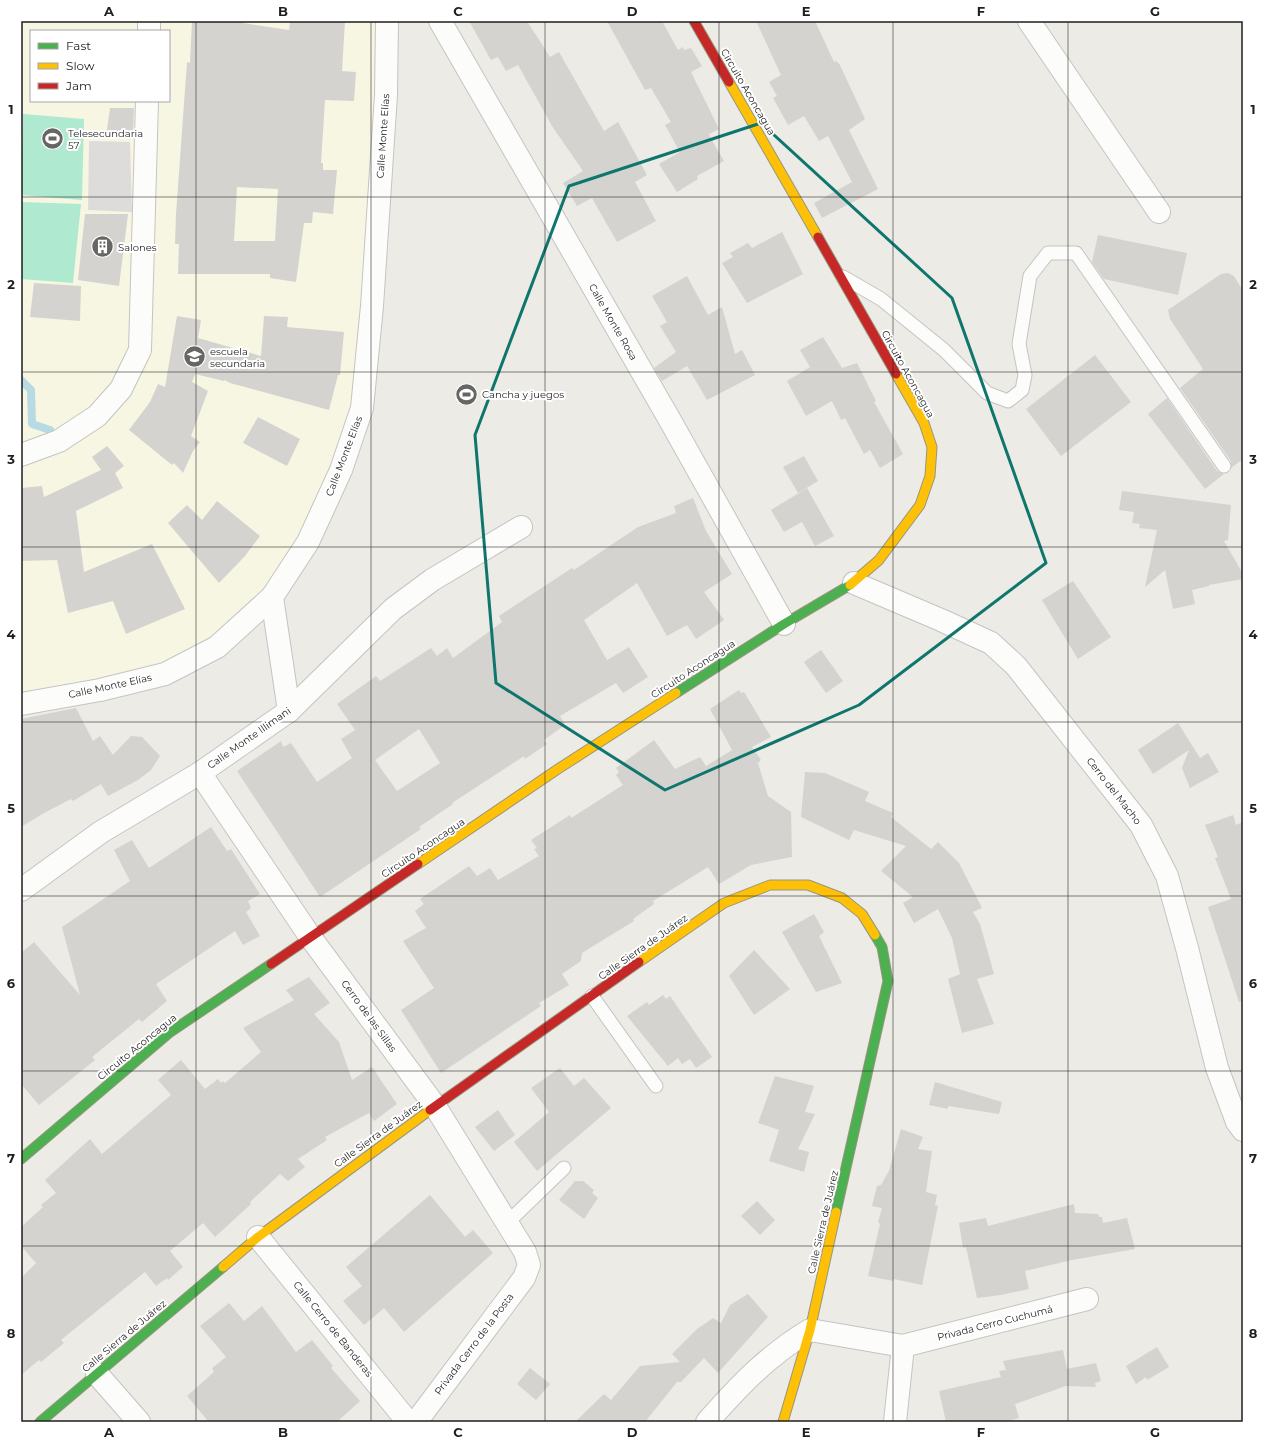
<svg xmlns="http://www.w3.org/2000/svg" width="1264" height="1443" viewBox="0 0 1264 1443" font-family="Montserrat,sans-serif">
<style>
.education{fill:#f7f6e2;fill-rule:evenodd}
.pitch{fill:#aee9d0}
.parking{fill:#dddcda}
.lines{fill:none;stroke-linecap:round;stroke-linejoin:round}
.stream{stroke:#b7dae3;stroke-width:8}
.building{fill:#d5d3cf;fill-rule:evenodd}
.lane-casing{stroke:#c5c4c2;stroke-width:15}
.street-casing{stroke:#c5c4c2;stroke-width:24}
.fast-casing{stroke:#96977e;stroke-width:11}
.slow-casing{stroke:#96977e;stroke-width:11}
.jam-casing{stroke:#96977e;stroke-width:11}
.lane{stroke:#fcfcfb;stroke-width:13}
.street{stroke:#fcfcfb;stroke-width:22}
.fast{stroke:#4caf50;stroke-width:9}
.slow{stroke:#ffc107;stroke-width:9}
.jam{stroke:#c62828;stroke-width:9}
.marked{fill:none;stroke:#0f766e;stroke-width:3;stroke-linejoin:round}
.grid{fill:none;stroke:#1e1e1e;stroke-width:1;stroke-opacity:0.55}
.labels{text-anchor:middle;dominant-baseline:central;stroke-width:4;stroke-linejoin:round;paint-order:stroke}
.street-label{font-size:10px;fill:#1e1e1e;stroke:#fff}
.poi-label{font-size:10px;fill:#1e1e1e;stroke:#fff;text-anchor:start}
.neatline{fill:none;stroke:#1e1e1e;stroke-width:1.5}
.grid-label{font-size:13px;text-anchor:middle;font-weight:bold;fill:#1e1e1e}
</style>
<rect width="100%" height="100%" fill="#edebe6"/>
<!-- education -->
<path class="education" d="M21,21h366l-25,387 -90,189 -108,77 -143,30zM31,31h138v70h-138z"/>
<!-- pitch -->
<g class="pitch">
<path d="M23,114l61,5 -2,81 -61,-5z"/>
<path d="M21,202l60,2 -8,79 -52,-4z"/>
</g>
<!-- parking -->
<path class="parking" d="M89,141l41,1 2,70 -44,-2z"/>
<g class="lines">
<!-- stream -->
<path class="stream" d="M21,380l10,10 1,34 18,6"/>
</g>
<!-- building -->
<g class="building">
<path d="M192,21h51v2l46,7 1,-9h55l-3,50 14,1 -2,29 -29,-1 -4,63h2v7h14l-4,44 -20,-2 -1,11h-8l-8,59 -26,-4v-4h-92l1,-30h-4l1,-30 11,-152 3,1zM237,187l41,2 -3,52h-41z"/>
<path d="M469,21h58l23,36 9,-5 45,79 14,-9 29,53 -12,7 21,39 -39,21 -25,-44 -15,8 -14,-23 20,-12 -31,-45 -34,-61 -12,6 -8,-14 -7,3z"/>
<path d="M607,21h55l16,29 5,-3 1,3 7,-2 11,18 -11,6 28,57 -10,5 1,3 14,24 -27,15 1,3 -21,13 -18,-28 21,-12 -15,-27 6,-3 -20,-34 -6,2z"/>
<path d="M756,21h59l19,41 2,-1 4,4 25,54 -16,11 29,59 -56,29 -8,-15 38,-21 -24,-46 -9,5 -15,-25 -16,9 -15,-27 4,-2 -8,-14 12,-7z"/>
<path d="M110,108h24l-1,29h-27z"/>
<path d="M85,214h43l-9,72 -41,-6z"/>
<path d="M782,232l21,42 -56,29 -25,-40 11,-6 -3,-4 18,-10 4,5z"/>
<path d="M1098,235l89,18 -9,42 -74,-16 -12,-17z"/>
<path d="M1228,273l6,3 9,15v168l-12,9v-7l-51,-73 23,-19 -33,-50 -2,-9 53,-36z"/>
<path d="M687,276l21,39 14,-8 13,47 7,-4 13,25 -48,25 -20,-34 -25,15 -8,-13 22,-16 -16,-26 7,-4 -15,-26z"/>
<path d="M34,283l47,3 -1,35 -50,-4z"/>
<path d="M177,316l24,4 -3,18 63,18 3,-40 24,1 -1,10 57,5 -4,43h-2l-9,35 -99,-27 -5,-3 -1,1 -29,-7 -3,8 16,9 -17,45 9,6 -7,9 -10,22 -9,-10 -2,2 -43,-35 21,-28 8,-18 7,3z"/>
<path d="M823,337l19,31 15,-5 19,38 -2,1 29,52 -23,14 -10,-18 -6,4 -19,-36 -4,2 -9,-19 -26,15 -19,-35 23,-14 -10,-17z"/>
<path d="M1095,355l36,47 -70,54 -35,-47z"/>
<path d="M1167,398l50,73 7,3 -19,15 -57,-75z"/>
<path d="M258,417l42,22 -13,27 -44,-23z"/>
<path d="M107,446l17,20 -9,7 8,15 -47,23 8,61 68,-28 33,65 -59,25 -13,-33 -45,12 -11,-53 -36,1v-73l21,-2 2,11 57,-27 -9,-13z"/>
<path d="M804,456l14,25 -20,12 -15,-26z"/>
<path d="M807,488l27,48 -19,10 -13,-24 -18,10 -13,-22z"/>
<path d="M1122,491l109,14 -3,35 -4,1 19,33v5l-34,6v1l-17,4 3,14 -22,5 -8,-39 -20,17 12,-57 -18,-2 1,-4 -8,-1 2,-11 -15,-2z"/>
<path d="M693,498l13,33 26,43 -28,18 20,28 -28,19 -9,-14 -20,11 -30,-53 -53,37 23,40 22,-13 19,30 -25,16 -7,-10 -56,33 5,9 -21,15 3,4 -22,15 -1,-3 -72,47 1,1 -34,23 2,2 -101,68 -83,-126 44,-30 2,6 8,-4 26,39 35,-24 -11,-19 14,-9 -18,-26 39,-28 4,5 51,-33 6,8 10,-8 6,10 49,-36 -3,-6 73,-48 2,2 64,-43 38,-14 -2,-7zM419,729l21,34 -43,28 -22,-31z"/>
<path d="M217,501l43,35 -15,20 -26,27 -51,-60 19,-18 15,15z"/>
<path d="M1073,581l38,56 -33,22 -36,-59z"/>
<path d="M821,650l22,31 -17,12 -22,-31z"/>
<path d="M739,690l2,3 3,-1 27,45 -19,10 9,13 -3,3 10,33 23,16 1,45 -41,8 -32,19 -11,-17 -55,34 1,3 -21,15 1,2 -52,32 -1,8 -19,13 7,11 -30,18 2,3 -100,67 -40,-63 33,-22 -31,-47 23,-13 -11,-17 9,-7 -4,-5 49,-33 8,10 13,-8 8,12 41,-24 -5,-7 3,-1 -6,-8 39,-25 1,3 52,-33 -7,-10 3,-3 -3,-4 38,-28 21,29 25,-12 6,9 26,-16 -22,-41z"/>
<path d="M76,708l17,33 7,-5 13,19 18,-19 11,1 18,19 -9,14 -13,10 -30,16 -7,-12 -28,17 -2,-2 -27,14 -23,14v-108z"/>
<path d="M1178,723l22,35 8,-5 11,19 -29,16 -8,-20 7,-18 -36,24 -15,-24z"/>
<path d="M805,772l20,1 44,19 -4,9 28,12 -2,4 40,32 7,-7 21,21 23,45 -9,4 7,12 14,50 -17,5 17,45 -32,9 -14,-54 12,-5 -8,-36 -14,-29 -24,14 -11,-20 10,-6 -32,-26 25,-25 -52,-16 -5,10 -48,-23z"/>
<path d="M1233,815l3,10 7,-3v179l-4,1 -31,-95 23,-8 -16,-41 3,-1 -13,-32z"/>
<path d="M211,827l16,24 4,-2 29,45 -12,7 3,7 -5,4 14,24 -17,9 -8,-14 -79,53 11,17 -25,21 -3,-3 -47,38 3,3 -56,45 -18,-21v-131l13,-11 46,53 -18,-68 68,-46 -16,-31 18,-10 17,28z"/>
<path d="M814,914l10,18 -5,4 23,47 -26,9 -34,-60z"/>
<path d="M754,950l36,39 -36,26 -25,-39z"/>
<path d="M309,977l21,26 -16,11 25,28 13,38 20,-13 25,37 -23,17 -5,-8 -44,24 2,3 -29,19 7,8 -17,14 -8,-7 -30,28 1,2 -36,33 -12,-14 -33,28 13,16 -15,13 -1,-2 -11,8 -11,-14 -84,68 3,3 -23,19 -2,-2 -18,15v-97l15,-15 -15,-17v-19l22,-20 -2,-2 15,-12 -11,-13 45,-41 12,15 69,-59 -13,-15 23,-20 24,29 13,-10 3,4 2,-2 2,2 36,-31 -18,-24 51,-28 -8,-10z"/>
<path d="M663,995l3,4 4,-3 42,61 -16,11 -6,-9 -8,5 -4,-6 -10,8 -41,-50 20,-14 2,3z"/>
<path d="M560,1068l14,18 10,-8 27,30 -74,63 -23,-29 35,-30 -18,-24z"/>
<path d="M775,1076l39,10 -9,26 10,2 -17,35 11,3 -5,20 -35,-11 10,-31 -21,-7z"/>
<path d="M935,1082l67,20 -3,12 -51,-8v3l-19,-4z"/>
<path d="M498,1110l17,25 -21,16 -19,-24z"/>
<path d="M901,1129l22,8 -5,12 14,2 -6,41 11,3 -2,10 3,1 -16,79 -28,-6 -1,2 -25,-5 12,-52 -2,-2 4,-14 -10,-2 5,-20 4,-1 8,-14z"/>
<path d="M575,1181h8l11,9 -2,3 6,5 -14,21 -25,-19z"/>
<path d="M430,1195l35,42 8,-7 20,23 -89,79 -20,-24 -20,17 -21,-24 19,-15 -16,-19z"/>
<path d="M757,1201l18,19 -15,15 -19,-19z"/>
<path d="M1074,1204l1,9 23,1 1,3h3l1,6 24,-5 8,31 -63,11 -47,11 4,18 -28,6 -24,3 -11,-51 -3,1 -4,-25 27,-5 2,8z"/>
<path d="M748,1294l20,23 -50,56 -14,-15 -23,24h-4l-32,40h-70l29,-28 7,6 29,-34 40,-4 -8,-8 25,-25 16,-11 8,5 9,-18z"/>
<path d="M229,1303l15,18 18,-15 34,46 16,-12 21,26 -2,2 29,33 -23,21h-128l-22,-26 27,-24 -2,-4 14,-11 -26,-31z"/>
<path d="M1157,1347l12,20 -22,13 -1,-3 -10,7 -10,-18z"/>
<path d="M1063,1350l4,19 29,-6 5,18 -6,2 1,4 -30,-1 -51,18 4,14 -14,4h-59l-7,-31 62,-14 -2,-6 7,-1 -3,-9z"/>
<path d="M530,1368l20,16 -14,16 -19,-16z"/>
</g>
<g class="lines">
<defs>
<g id="lane">
<path d="M843,277l38,22 63,51 43,43 21,8 14,-11 3,-15 -6,-31 11,-68 18,-23h28l148,213"/>
<path d="M592,996l64,90"/>
<path d="M508,1222l56,-54"/>
</g>
<g id="street">
<path d="M440,21l231,401 113,202"/>
<path d="M1029,21l130,191"/>
<path d="M149,31v-10"/>
<path d="M21,455l38,-14 38,-25 24,-27 19,-39 7,-249"/>
<path d="M854,583l87,37 50,23 25,23 125,159 26,51 20,72 30,120 20,54 6,8"/>
<path d="M272,597l17,114"/>
<path d="M21,704l79,-14 65,-16 52,-27 55,-50 36,-55 33,-72 21,-62 10,-102 14,-211 1,-74"/>
<path d="M200,773l111,165 124,168 90,146 4,13 -5,13 -108,144"/>
<path d="M21,890l80,-58 99,-59 89,-62 104,-102 39,-29 89,-53"/>
<path d="M258,1237l150,185"/>
<path d="M97,1374l42,48"/>
<path d="M707,1422c33,-37 60,-66 103,-92l93,16 184,-47"/>
<path d="M895,1422l8,-76"/>
</g>
<g id="fast">
<path d="M676,693l108,-69 66,-39"/>
<path d="M21,1159l148,-126 102,-69"/>
<path d="M836,1212l52,-231 -6,-34 -7,-12"/>
<path d="M40,1422l183,-155"/>
</g>
<g id="slow">
<path d="M729,82l89,155"/>
<path d="M850,585l29,-25 41,-55 10,-29 2,-29 -8,-24 -28,-49"/>
<path d="M418,864l140,-95 118,-76"/>
<path d="M639,962l85,-59 46,-18h38l34,13 20,16 13,21"/>
<path d="M223,1267l35,-30 172,-127"/>
<path d="M783,1422l27,-92 26,-118"/>
</g>
<g id="jam">
<path d="M694,21l35,61"/>
<path d="M818,237l78,137"/>
<path d="M271,964l147,-100"/>
<path d="M430,1110l209,-148"/>
</g>
</defs>
<!-- lane casing -->
<use href="#lane" class="lane-casing"/>
<!-- street casing -->
<use href="#street" class="street-casing"/>
<!-- fast casing -->
<use href="#fast" class="fast-casing"/>
<!-- slow casing -->
<use href="#slow" class="slow-casing"/>
<!-- jam casing -->
<use href="#jam" class="jam-casing"/>
<!-- lane -->
<use href="#lane" class="lane"/>
<!-- street -->
<use href="#street" class="street"/>
<!-- fast -->
<use href="#fast" class="fast"/>
<!-- slow -->
<use href="#slow" class="slow"/>
<!-- jam -->
<use href="#jam" class="jam"/>
</g>
<!-- marked area -->
<path class="marked" d="M761,123l191,175 94,265 -187,142 -194,85 -169,-107 -21,-248 94,-249z"/>
<!-- grid -->
<path class="grid" d="M196,21v1401M371,21v1401M545,21v1401M719,21v1401M893,21v1401M1068,21v1401M21,197h1222M21,372h1222M21,547h1222M21,722h1222M21,896h1222M21,1071h1222M21,1246h1222"/>
<!-- icons -->
<defs>
<symbol id="stadium-disc" viewBox="-11 -11 22 22"><circle r="9.5" fill="#666664" stroke="#fff"/><path d="M0-5a6.5 5 0 1 0 0 10a6.5 5 0 1 0 0-10ZM-3.5-1.8h7v3.6h-7Z" fill="#fff"/></symbol>
<symbol id="building-disc" viewBox="-11 -11 22 22"><circle r="9.5" fill="#666664" stroke="#fff"/><path d="M-4-6H4V6H1V3H-1V6H-4ZM-2.5-4.3h1.7v1.8h-1.7ZM.8-4.3h1.7v1.8H.8ZM-2.5-1h1.7V.8h-1.7ZM.8-1h1.7V.8H.8Z" fill="#fff"/></symbol>
<symbol id="school-disc" viewBox="-11 -11 22 22"><circle r="9.5" fill="#666664" stroke="#fff"/><path d="M0-5L7-2L0 1L-7-2ZM-4 1L0 2.5L4 1V4Q0 6-4 4Z" fill="#fff"/></symbol>
</defs>
<g fill-rule="evenodd">
<use href="#stadium-disc" x="40" y="126" width="25" height="25"/>
<use href="#building-disc" x="90" y="234" width="25" height="25"/>
<use href="#school-disc" x="182" y="344" width="25" height="25"/>
<use href="#stadium-disc" x="454" y="382" width="25" height="25"/>
</g>
<g class="labels">
<!-- street labels -->
<g class="street-label">
<text transform="translate(748 92) rotate(60)">Circuito Aconcagua</text>
<text transform="translate(383 136) rotate(-86)">Calle Monte Elías</text>
<text transform="translate(613 322) rotate(60)">Calle Monte Rosa</text>
<text transform="translate(908 374) rotate(61)">Circuito Aconcagua</text>
<text transform="translate(344 456) rotate(-69)">Calle Monte Elías</text>
<text transform="translate(693 669) rotate(-33)">Circuito Aconcagua</text>
<text transform="translate(110 686) rotate(-12)">Calle Monte Elías</text>
<text transform="translate(249 738) rotate(-35)">Calle Monte Illimani</text>
<text transform="translate(1114 791) rotate(52)">Cerro del Macho</text>
<text transform="translate(423 848) rotate(-34)">Circuito Aconcagua</text>
<text transform="translate(643 947) rotate(-35)">Calle Sierra de Juárez</text>
<text transform="translate(369 1016) rotate(54)">Cerro de las Sillas</text>
<text transform="translate(137 1047) rotate(-39)">Circuito Aconcagua</text>
<text transform="translate(378 1134) rotate(-36)">Calle Sierra de Juárez</text>
<text transform="translate(823 1222) rotate(-77)">Calle Sierra de Juárez</text>
<text transform="translate(995 1323) rotate(-14)">Privada Cerro Cuchumá</text>
<text transform="translate(333 1329) rotate(51)">Calle Cerro de Banderas</text>
<text transform="translate(124 1336) rotate(-40)">Calle Sierra de Juárez</text>
<text transform="translate(474 1344) rotate(-53)">Privada Cerro de la Posta</text>
</g>
<!-- poi labels -->
<g class="poi-label">
<text x="68" y="133">Telesecundaria<tspan x="68" dy="12">57</tspan></text>
<text x="118" y="247">Salones</text>
<text x="210" y="351">escuela<tspan x="210" dy="12">secundaria</tspan></text>
<text x="482" y="394">Cancha y juegos</text>
</g>
</g>
<!-- border -->
<rect width="1264" height="1443" fill="none" stroke="#ffffff" stroke-width="44"/>
<!-- legend -->
<rect x="30" y="30" width="140" height="72" fill="#ffffff" stroke="#a5a5a5"/>
<rect x="38" y="43" width="20" height="6" fill="#4caf50" stroke="#a5a5a5"/>
<text x="66" y="50" font-size="12" fill="#1e1e1e">Fast</text>
<rect x="38" y="63" width="20" height="6" fill="#ffc107" stroke="#a5a5a5"/>
<text x="66" y="70" font-size="12" fill="#1e1e1e">Slow</text>
<rect x="38" y="83" width="20" height="6" fill="#c62828" stroke="#a5a5a5"/>
<text x="66" y="90" font-size="12" fill="#1e1e1e">Jam</text>
<rect x="22" y="22" width="1220" height="1399" class="neatline"/>
<g class="grid-label">
<text x="109" y="16">A</text>
<text x="283" y="16">B</text>
<text x="458" y="16">C</text>
<text x="632" y="16">D</text>
<text x="806" y="16">E</text>
<text x="981" y="16">F</text>
<text x="1155" y="16">G</text>
<text x="11" y="114">1</text>
<text x="1253" y="114">1</text>
<text x="11" y="289">2</text>
<text x="1253" y="289">2</text>
<text x="11" y="464">3</text>
<text x="1253" y="464">3</text>
<text x="11" y="639">4</text>
<text x="1253" y="639">4</text>
<text x="11" y="813">5</text>
<text x="1253" y="813">5</text>
<text x="11" y="988">6</text>
<text x="1253" y="988">6</text>
<text x="11" y="1163">7</text>
<text x="1253" y="1163">7</text>
<text x="11" y="1338">8</text>
<text x="1253" y="1338">8</text>
<text x="109" y="1437">A</text>
<text x="283" y="1437">B</text>
<text x="458" y="1437">C</text>
<text x="632" y="1437">D</text>
<text x="806" y="1437">E</text>
<text x="981" y="1437">F</text>
<text x="1155" y="1437">G</text>
</g>
</svg>
